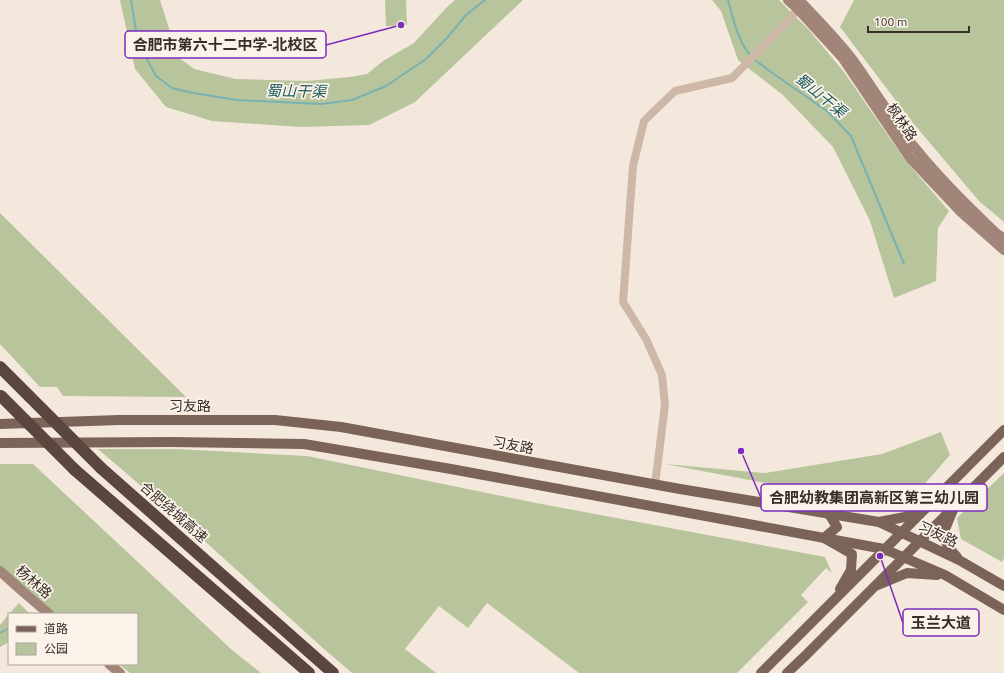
<svg xmlns="http://www.w3.org/2000/svg" width="1004" height="673" viewBox="0 0 1004 673" font-family="Ubuntu,'Noto Sans SC',sans-serif">
<style>
.green{fill:#b8c49b}
.lines{fill:none;stroke-linecap:round;stroke-linejoin:round}
.stream{stroke:#79b2b2;stroke-width:2}
.street{stroke:#cdb7a7;stroke-width:8}
.secondary{stroke:#a18578;stroke-width:10}
.primary{stroke:#7b6358;stroke-width:10}
.highway{stroke:#5a463f;stroke-width:12}
.highway-bridge{stroke:#5a463f;stroke-width:12}
.labels{text-anchor:middle;dominant-baseline:central;stroke-width:3.5;stroke-linejoin:round;paint-order:stroke}
.street-label{font-size:14px;fill:#392d28;stroke:#fbf2e9}
.water-label{font-size:15px;font-style:italic;fill:#1b5b5d;stroke:#fbf2e9}
.leader{fill:none;stroke:#7b2cbf;stroke-width:1.5}
.callout-dot{fill:#7b2cbf;stroke:#fbf2e9;stroke-width:1.5}
.callout{fill:#fbf2e9;stroke:#7b2cbf;stroke-width:1.5}
.callout-label{font-size:15px;text-anchor:middle;font-weight:bold;fill:#392d28}
</style>
<rect width="100%" height="100%" fill="#f4e8dc"/>
<!-- green -->
<g class="green">
<path d="M120,0h40l18,57 16,12 42,10 70,2 44,-4 17,-3 16,-13 31,-18 33,-36 8,-7h68l-108,102 -46,23 -69,2 -88,-6 -46,-14 -31,-38z"/>
<path d="M385,0h21l1,25 -21,1z"/>
<path d="M712,0h67l30,30 35,42 61,88 44,51 -11,17 -2,53 -42,17 -24,-77 -37,-74 -50,-52 -45,-35 -17,-49z"/>
<path d="M854,0h150v222l-25,-21 -66,-78 -73,-96z"/>
<path d="M0,213l186,184 -123,-1 -6,-9h-17l-40,-43z"/>
<path d="M941,432l9,23 -37,42 -26,9 -222,-42 100,9 117,-19z"/>
<path d="M98,449h78l131,7 229,47 289,54 7,16 -6,-5 -25,27 7,7 -71,71h-158l-92,-70 -19,25 -29,-22 -34,43 31,24h-84l-28,-24 -135,-122z"/>
<path d="M0,464h33l199,186 29,23h-131l-11,-9h18v-50h-81l-52,-41 -4,-4z"/>
<path d="M1004,473v85l-2,4 -41,-23 -4,-21z"/>
<path d="M19,603l11,11h-21z"/>
<path d="M9,614v28l-9,5v-22z"/>
</g>
<g class="lines">
<!-- stream -->
<g class="stream">
<path d="M131,0l6,37 9,20 10,19 16,12 21,5 44,7 84,4 31,-4 34,-14 40,-27 21,-21 19,-23 19,-15"/>
<path d="M728,0c5,18 10,42 23,56"/>
<path d="M754,59l17,13 56,39 24,25 53,128"/>
<path d="M0,633l9,-5"/>
</g>
<!-- street -->
<path class="street" d="M655,485l10,-80 -3,-30 -16,-36 -23,-37 10,-136 11,-45 31,-30 57,-13 55,-56 15,-18"/>
<!-- secondary -->
<g class="secondary">
<path d="M788,0l10,9 44,48 68,101 51,54 43,38"/>
<path d="M799,0c18,19 37,38 53,59 21,29 40,61 63,89 25,31 53,58 82,86l7,4"/>
<path d="M0,571l21,19 28,24"/>
<path d="M109,664l11,9"/>
</g>
<!-- primary -->
<g class="primary">
<path d="M0,424l119,-4h156l66,7 339,62 199,33 80,38 45,26"/>
<path d="M0,443l173,-1 131,2 147,25 433,80 61,26 59,35"/>
<path d="M940,494l15,11 -12,29 5,13 9,10"/>
<path d="M829,514l8,13 -13,11 28,16 -1,16 -11,19"/>
<path d="M879,522l26,-5 15,-7"/>
<path d="M878,585l29,-12 30,2"/>
<path d="M761,673l243,-243"/>
<path d="M787,673l20,-19 197,-197"/>
</g>
<!-- highway -->
<g class="highway">
<path d="M0,367l29,29"/>
<path d="M101,468l232,205"/>
<path d="M75,470l234,203"/>
</g>
<!-- highway-bridge -->
<g class="highway-bridge">
<path d="M1,396l74,74"/>
<path d="M29,396l72,72"/>
</g>
</g>
<g class="labels">
<!-- street labels -->
<g class="street-label">
<text transform="translate(902 122) rotate(56)">枫林路</text>
<text x="190" y="406">习友路</text>
<text transform="translate(513 445) rotate(10)">习友路</text>
<text transform="translate(174 512) rotate(41)">合肥绕城高速</text>
<text transform="translate(938 534) rotate(25)">习友路</text>
<text transform="translate(34 582) rotate(41)">杨林路</text>
</g>
<!-- water labels -->
<g class="water-label">
<text transform="translate(296 91) rotate(1)">蜀山干渠</text>
<text transform="translate(821 95) rotate(39)">蜀山干渠</text>
</g>
</g>
<!-- callouts -->
<path class="leader" d="M401 25L326 45M741 451L761 498M880 556L903 623"/>
<g class="callout-dot">
<circle cx="401" cy="25" r="4"/>
<circle cx="741" cy="451" r="4"/>
<circle cx="880" cy="556" r="4"/>
</g>
<g class="callout">
<rect x="125" y="31" width="201" height="27" rx="4"/>
<rect x="761" y="484" width="226" height="27" rx="4"/>
<rect x="903" y="609" width="76" height="27" rx="4"/>
</g>
<g class="callout-label">
<text x="225" y="50">合肥市第六十二中学-北校区</text>
<text x="874" y="503">合肥幼教集团高新区第三幼儿园</text>
<text x="941" y="628">玉兰大道</text>
</g>
<!-- legend -->
<rect x="8" y="613" width="130" height="52" fill="#fbf2e9" stroke="#ada39c"/>
<rect x="16" y="626" width="20" height="6" fill="#7b6358" stroke="#ada39c"/>
<text x="44" y="633" font-size="12" fill="#392d28">道路</text>
<rect x="16" y="643" width="20" height="12" fill="#b8c49b" stroke="#ada39c"/>
<text x="44" y="653" font-size="12" fill="#392d28">公园</text>
<!-- scale -->
<path d="M868 26v6h101v-6" fill="none" stroke="#392d28" stroke-width="2"/>
<text x="874" y="26" font-size="12" fill="#392d28" stroke="#fbf2e9" stroke-width="3" paint-order="stroke">100 m</text>
</svg>
